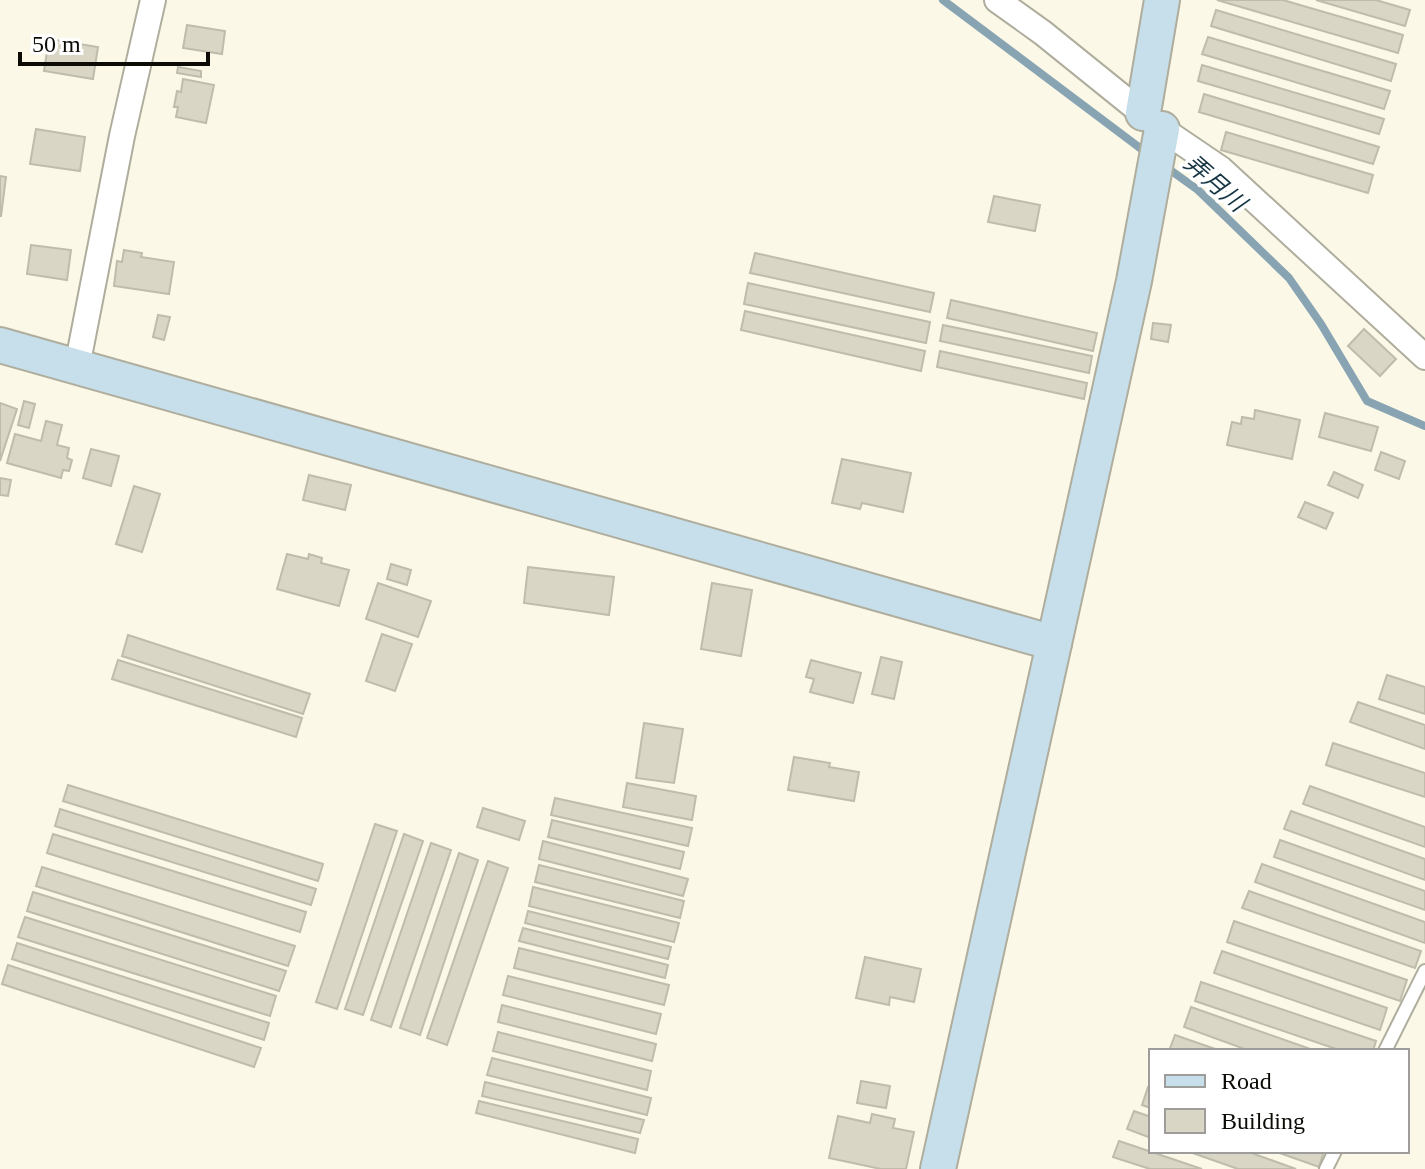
<svg xmlns="http://www.w3.org/2000/svg" width="1425" height="1169" viewBox="0 0 1425 1169" font-family="'Times New Roman','Noto Sans JP',serif">
<style>
.lines{fill:none;stroke-linecap:round;stroke-linejoin:round}
.stream{stroke:#88a4b2;stroke-width:8}
.building{fill:#d9d6c5;stroke:#bfbcac;stroke-width:2}
.lane-casing{stroke:#afad9d;stroke-width:16}
.street-casing{stroke:#afad9d;stroke-width:28}
.secondary-casing{stroke:#afad9d;stroke-width:38}
.lane{stroke:#fff;stroke-width:12}
.street{stroke:#fff;stroke-width:24}
.secondary{stroke:#c6dfeb;stroke-width:34}
.labels{text-anchor:middle;dominant-baseline:central;stroke-width:7;stroke-linejoin:round;paint-order:stroke}
.water-label{font-size:24px;font-style:italic;fill:#163544;stroke:#fff}
</style>
<rect width="100%" height="100%" fill="#fbf8e7"/>
<g class="lines">
<!-- stream -->
<g class="stream">
<path d="M943,0l205,154"/>
<path d="M1166,167l32,23 91,88 32,46 46,77 58,25"/>
</g>
</g>
<!-- building -->
<g class="building">
<path d="M1217,0h66l120,35 -5,18z"/>
<path d="M1316,0h60l34,10 -5,16z"/>
<path d="M1216,10l180,54 -5,17 -180,-55z"/>
<path d="M187,25l38,6 -3,23 -39,-6z"/>
<path d="M1208,37l182,54 -6,18 -182,-55z"/>
<path d="M49,39l49,8 -5,32 -49,-8z"/>
<path d="M1202,65l182,54 -5,15 -181,-53z"/>
<path d="M178,67l23,4v6l-24,-4z"/>
<path d="M183,79l31,6 -8,38 -30,-6 2,-10h-4l3,-16 4,1z"/>
<path d="M1204,94l175,53 -6,17 -174,-52z"/>
<path d="M36,129l49,8 -5,34 -50,-7z"/>
<path d="M1226,132l147,43 -5,18 -147,-43z"/>
<path d="M0,176l6,1 -5,39h-1z"/>
<path d="M994,196l46,9 -5,26 -47,-9z"/>
<path d="M31,245l40,5 -4,30 -40,-6z"/>
<path d="M124,250l18,3 -1,4 33,5 -5,32 -55,-8 3,-25 5,1z"/>
<path d="M755,253l179,40 -4,19 -180,-39z"/>
<path d="M748,283l182,39 -4,21 -182,-39z"/>
<path d="M951,300l146,33 -4,18 -146,-33z"/>
<path d="M745,311l180,40 -4,20 -180,-41z"/>
<path d="M158,315l12,2 -6,23 -11,-3z"/>
<path d="M1153,323l18,2 -3,17 -17,-3z"/>
<path d="M943,325l149,31 -3,17 -149,-32z"/>
<path d="M1364,329l32,30 -16,17 -32,-30z"/>
<path d="M940,351l147,32 -3,16 -147,-32z"/>
<path d="M24,401l11,3 -6,24 -11,-3z"/>
<path d="M0,403l17,6 -17,52z"/>
<path d="M1255,410l45,10 -8,39 -65,-14 5,-23 9,2 1,-7 12,2z"/>
<path d="M1325,413l53,14 -7,24 -52,-14z"/>
<path d="M46,421l16,4 -5,20 12,3 -2,10 5,2 -3,11 -6,-1 -2,8 -54,-15 8,-29 26,7z"/>
<path d="M91,449l28,7 -8,30 -28,-8z"/>
<path d="M1381,452l24,9 -6,18 -24,-9z"/>
<path d="M842,459l69,14 -8,39 -41,-9 -2,6 -28,-6z"/>
<path d="M1334,472l29,13 -5,13 -30,-13z"/>
<path d="M309,475l42,10 -6,25 -42,-10z"/>
<path d="M0,478l11,2 -3,16 -8,-1z"/>
<path d="M134,486l26,8 -18,58 -26,-8z"/>
<path d="M1305,502l28,11 -7,16 -28,-12z"/>
<path d="M287,554l21,5 1,-5 13,4 -1,5 28,7 -10,36 -62,-17z"/>
<path d="M391,564l20,6 -4,15 -20,-6z"/>
<path d="M528,567l86,10 -5,38 -85,-12z"/>
<path d="M378,583l53,18 -13,36 -52,-18z"/>
<path d="M712,583l40,7 -11,66 -40,-7z"/>
<path d="M382,634l30,10 -17,47 -29,-10z"/>
<path d="M128,635l182,59 -7,20 -181,-58z"/>
<path d="M881,657l21,5 -8,37 -22,-5z"/>
<path d="M118,660l184,58 -6,19 -184,-58z"/>
<path d="M811,660l50,13 -8,30 -43,-11 4,-13 -8,-2z"/>
<path d="M1387,675l38,12v27l-46,-15z"/>
<path d="M1358,702l67,23v24l-75,-27z"/>
<path d="M644,723l39,6 -9,54 -38,-5z"/>
<path d="M1333,743l92,30v24l-99,-32z"/>
<path d="M794,757l36,6 -1,4 30,5 -5,29 -66,-11z"/>
<path d="M627,783l69,13 -4,24 -69,-13z"/>
<path d="M68,785l255,79 -5,17 -255,-80z"/>
<path d="M1310,786l115,41v20l-122,-43z"/>
<path d="M555,798l137,30 -4,18 -137,-31z"/>
<path d="M483,808l42,13 -6,19 -42,-13z"/>
<path d="M60,809l256,80 -5,16 -256,-79z"/>
<path d="M1291,811l134,48v21l-141,-51z"/>
<path d="M552,820l132,32 -4,17 -132,-32z"/>
<path d="M375,824l22,7 -60,178 -21,-7z"/>
<path d="M53,834l253,78 -6,20 -253,-79z"/>
<path d="M404,834l19,7 -60,174 -18,-6z"/>
<path d="M1280,840l145,51v19l-151,-53z"/>
<path d="M543,841l145,38 -5,17 -144,-37z"/>
<path d="M431,843l20,7 -60,177 -20,-7z"/>
<path d="M459,853l19,7 -58,175 -20,-7z"/>
<path d="M488,861l20,7 -61,177 -20,-7z"/>
<path d="M1262,864l163,58v21l-170,-61z"/>
<path d="M539,865l145,36 -4,17 -145,-36z"/>
<path d="M42,867l253,79 -7,20 -252,-80z"/>
<path d="M533,887l146,36 -5,19 -145,-36z"/>
<path d="M1249,891l172,60 -6,17 -173,-60z"/>
<path d="M33,892l253,79 -7,20 -252,-80z"/>
<path d="M528,911l143,36 -3,12 -143,-36z"/>
<path d="M25,917l251,79 -6,20 -252,-79z"/>
<path d="M1234,921l173,59 -7,21 -173,-59z"/>
<path d="M523,928l145,37 -3,13 -146,-37z"/>
<path d="M17,943l252,80 -5,17 -252,-81z"/>
<path d="M519,948l150,37 -5,20 -150,-37z"/>
<path d="M1222,951l165,57 -7,22 -166,-57z"/>
<path d="M865,957l56,12 -7,33 -24,-5 -1,8 -33,-7z"/>
<path d="M8,965l253,83 -7,19 -252,-83z"/>
<path d="M508,976l153,38 -5,20 -153,-39z"/>
<path d="M1201,982l175,59 -3,10h-31l-147,-50z"/>
<path d="M502,1005l154,39 -4,17 -154,-39z"/>
<path d="M1191,1007l125,44h-66l-66,-24z"/>
<path d="M498,1032l153,39 -4,19 -154,-39z"/>
<path d="M1175,1035l46,16h-52z"/>
<path d="M492,1058l159,40 -4,17 -160,-40z"/>
<path d="M861,1081l29,5 -4,22 -29,-5z"/>
<path d="M485,1082l159,38 -4,13 -158,-37z"/>
<path d="M1148,1087l3,1v20l-9,-3z"/>
<path d="M479,1101l159,38 -3,14 -159,-40z"/>
<path d="M1134,1111l17,6v21l-24,-9z"/>
<path d="M872,1114l23,5 -2,9 21,4 -8,37h-25l-52,-11 9,-42 32,7z"/>
<path d="M1119,1141l83,28h-52l-37,-12z"/>
<path d="M1187,1151h59l50,18h-58z"/>
<path d="M1274,1151h50l-5,16z"/>
</g>
<g class="lines">
<defs>
<g id="lane">
<path d="M1385,1051l40,-80"/>
<path d="M1326,1169l9,-18"/>
</g>
<g id="street">
<path d="M997,0l46,33 119,96 59,40 204,188"/>
<path d="M77,367l45,-231 31,-136"/>
</g>
<g id="secondary">
<path d="M1143,113l19,-113"/>
<path d="M0,345l1054,298"/>
<path d="M938,1169l196,-888 28,-152"/>
</g>
</defs>
<!-- lane casing -->
<use href="#lane" class="lane-casing"/>
<!-- street casing -->
<use href="#street" class="street-casing"/>
<!-- secondary casing -->
<use href="#secondary" class="secondary-casing"/>
<!-- lane -->
<use href="#lane" class="lane"/>
<!-- street -->
<use href="#street" class="street"/>
<!-- secondary -->
<use href="#secondary" class="secondary"/>
</g>
<g class="labels">
<!-- water labels -->
<g class="water-label">
<text transform="translate(1215 183) rotate(41)">弄月川</text>
</g>
</g>
<!-- legend -->
<rect x="1149" y="1049" width="260" height="104" fill="#ffffff" stroke="#9e9d9b" stroke-width="2"/>
<rect x="1165" y="1075" width="40" height="12" fill="#c6dfeb" stroke="#9e9d9b" stroke-width="2"/>
<text x="1221" y="1089" font-size="24" fill="#0c0b06">Road</text>
<rect x="1165" y="1109" width="40" height="24" fill="#d9d6c5" stroke="#9e9d9b" stroke-width="2"/>
<text x="1221" y="1129" font-size="24" fill="#0c0b06">Building</text>
<!-- scale -->
<path d="M20 52v12h188v-12" fill="none" stroke="#0c0b06" stroke-width="4"/>
<text x="32" y="52" font-size="24" fill="#0c0b06" stroke="#ffffff" stroke-width="6" paint-order="stroke">50 m</text>
</svg>
